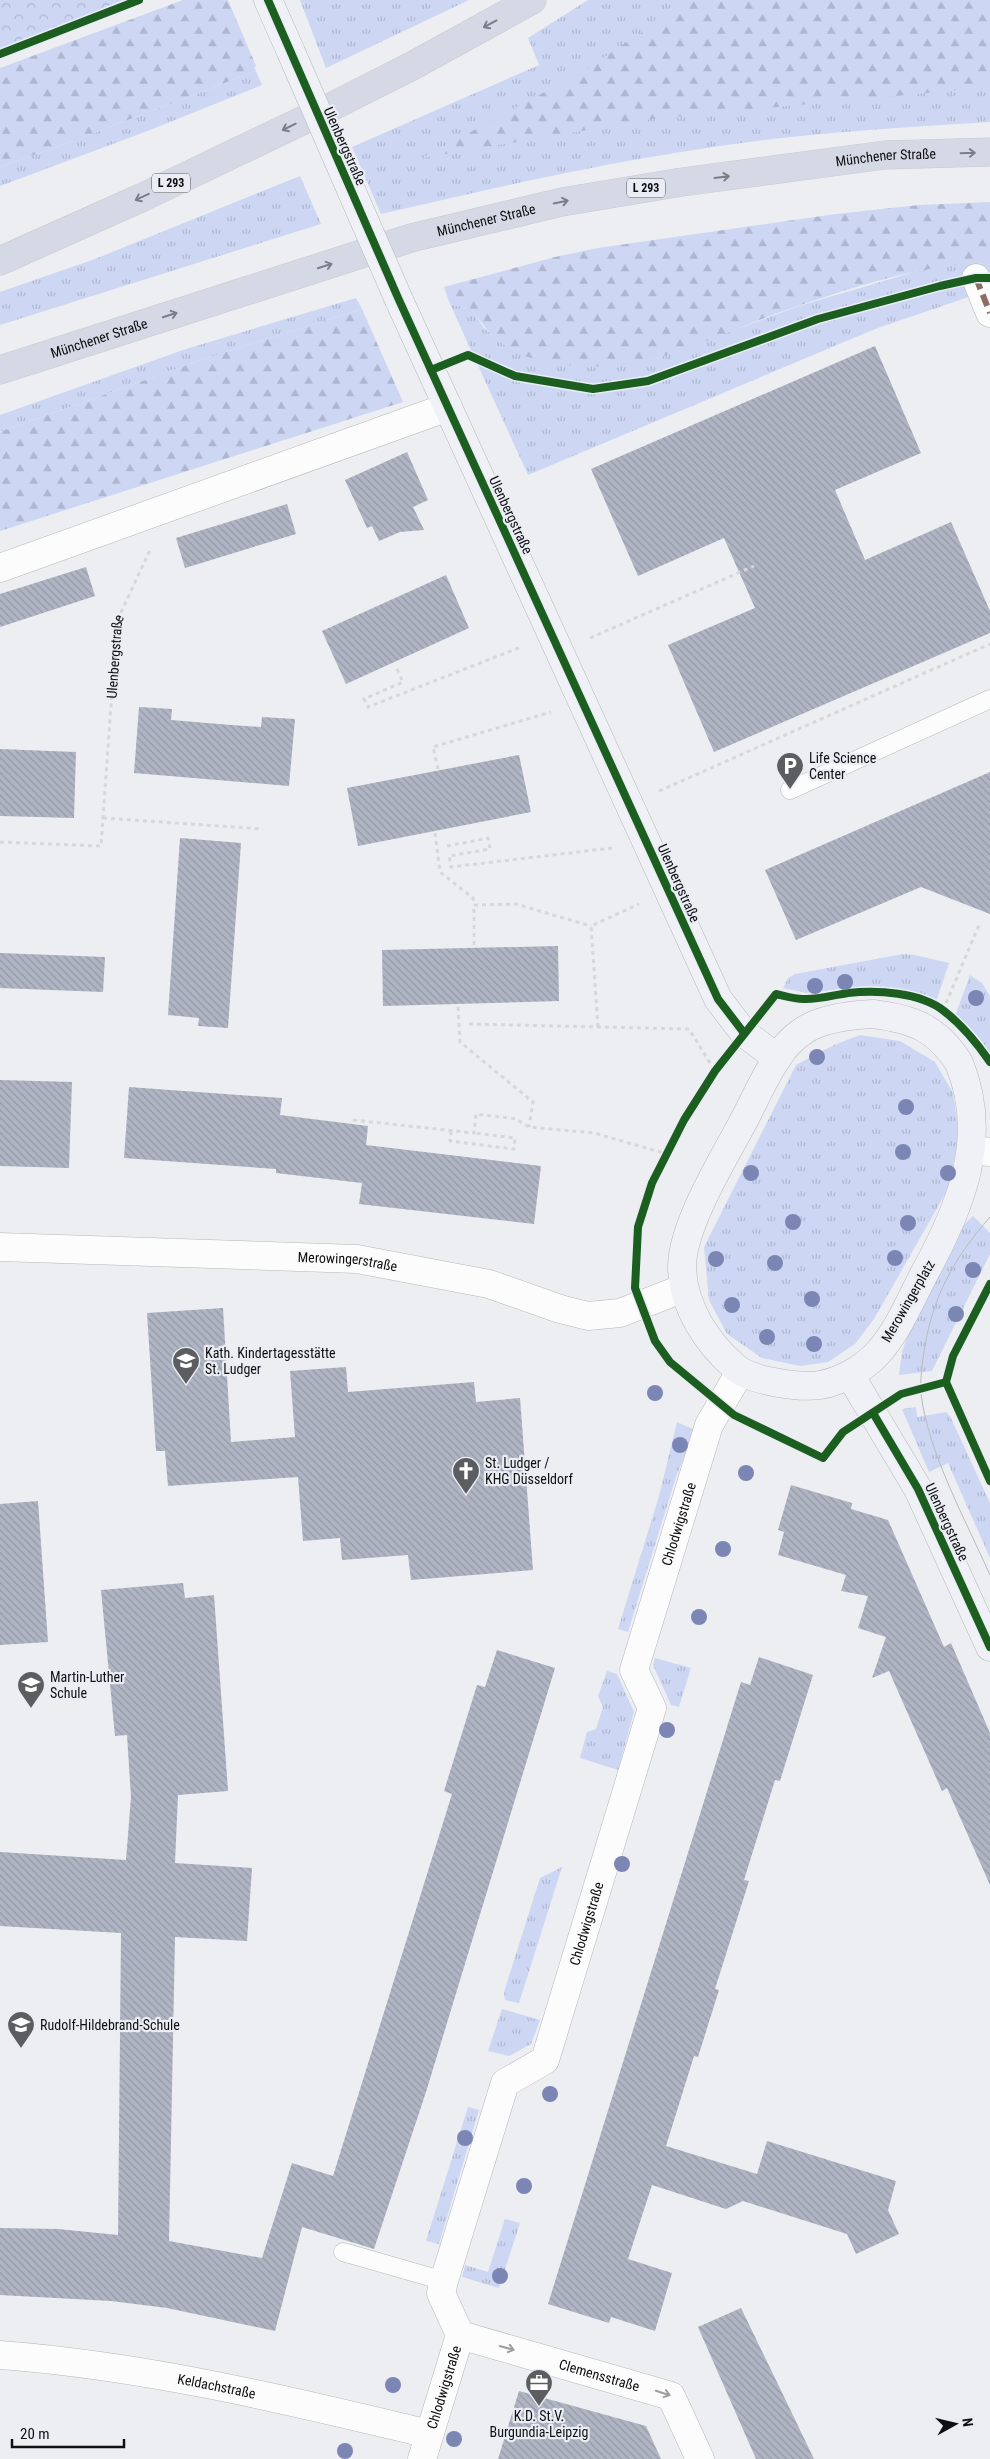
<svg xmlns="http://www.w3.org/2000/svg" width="990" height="2459" viewBox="0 0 990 2459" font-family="'Roboto Condensed',sans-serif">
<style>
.grass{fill:url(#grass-tufts)}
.forest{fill:url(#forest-firs)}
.park{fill:url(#park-crowns)}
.building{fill:url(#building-back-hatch)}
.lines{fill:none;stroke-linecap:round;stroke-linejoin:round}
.lane-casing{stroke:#b6b7ba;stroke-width:19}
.street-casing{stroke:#b6b7ba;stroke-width:29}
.secondary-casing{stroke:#b6b7ba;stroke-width:29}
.highway-casing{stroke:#c8c9cb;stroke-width:29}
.path{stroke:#d7d7d8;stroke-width:3;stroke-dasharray:4 4;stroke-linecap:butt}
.lane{stroke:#fcfcfd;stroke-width:18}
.street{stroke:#fcfcfd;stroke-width:28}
.secondary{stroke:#f0f1f6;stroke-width:28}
.highway{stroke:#d5d9e6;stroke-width:28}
.tram{stroke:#bbbbbc;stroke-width:1}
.secondary-bridge-casing{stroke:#b6b7ba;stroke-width:29;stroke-linecap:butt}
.secondary-bridge{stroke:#f0f1f6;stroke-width:28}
.quiet{stroke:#8d6e63;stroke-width:6;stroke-dasharray:12 6;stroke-linecap:butt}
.cycleway-casing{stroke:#eaedf4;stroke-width:11}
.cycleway{stroke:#1b5e20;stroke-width:8}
.tree{fill:#7c86b4}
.oneway{stroke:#7b7e86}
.oneway2{stroke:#9d9d9f}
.labels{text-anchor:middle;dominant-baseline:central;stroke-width:4.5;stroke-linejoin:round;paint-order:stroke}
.shield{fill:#eaedf4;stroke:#505255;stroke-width:1}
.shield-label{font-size:12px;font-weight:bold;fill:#0e0f11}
.street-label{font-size:14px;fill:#0e0f11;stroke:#eaedf4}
.poi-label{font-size:14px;fill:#0e0f11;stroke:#eaedf4;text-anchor:start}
</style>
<defs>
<pattern id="grass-tufts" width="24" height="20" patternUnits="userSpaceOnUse" patternTransform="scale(1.25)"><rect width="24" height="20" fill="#cdd7f4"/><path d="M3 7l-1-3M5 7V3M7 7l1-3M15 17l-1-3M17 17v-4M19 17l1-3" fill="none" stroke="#afb7d0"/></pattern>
<pattern id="forest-firs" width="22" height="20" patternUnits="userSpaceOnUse" patternTransform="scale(1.25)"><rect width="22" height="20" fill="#cdd7f4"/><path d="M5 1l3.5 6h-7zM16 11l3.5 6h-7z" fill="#afb7d0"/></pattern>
<pattern id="park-crowns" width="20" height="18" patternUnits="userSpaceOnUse" patternTransform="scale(1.25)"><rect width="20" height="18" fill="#cdd7f4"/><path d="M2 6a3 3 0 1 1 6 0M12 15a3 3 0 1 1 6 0" fill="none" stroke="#afb7d0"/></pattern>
<pattern id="building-back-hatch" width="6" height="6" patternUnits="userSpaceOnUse" patternTransform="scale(1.25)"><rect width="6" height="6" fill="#b0b5c4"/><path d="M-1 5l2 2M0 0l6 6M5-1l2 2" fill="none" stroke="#969aa7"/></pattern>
</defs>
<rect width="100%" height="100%" fill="#eceef2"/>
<!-- grass -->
<g class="grass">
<path d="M300,0h169l-143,68z"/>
<path d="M588,0h402v122c-94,6 -189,11 -283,26 -110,16 -218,41 -326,66l-29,-67 187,-82 -11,-27z"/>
<path d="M256,71l6,14 -117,47 -145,54v-19l65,-23z"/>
<path d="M300,176l21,48 -321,101v-33l95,-33z"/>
<path d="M990,263v29l-1,-2 -114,39 -347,146 -78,-171 22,5 11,18 20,17 74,22 42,-2 39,-6 141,-52 115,-34 43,-8z"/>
<path d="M356,298l6,11 -158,50 -204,73v-17l186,-66z"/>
<path d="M903,954l12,1 34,8 -13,39 -36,-13 -31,-3 -62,7 -24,-5 5,-10 7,-4z"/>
<path d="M970,975l12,8 8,13v57c-10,-15 -20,-27 -35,-37z"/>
<path d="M860,1035l40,6 35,21 18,31 6,42 -11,54 -74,130 -19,25 -27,18 -28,4 -38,-8 -35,-24 -18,-34 -5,-53 92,-182 38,-20z"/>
<path d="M973,1216l17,17v21l-58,117 -33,4 3,-23 14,-42 39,-77z"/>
<path d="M916,1407l1,10 29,-5 4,4 40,87v55l-42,-95 -19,9 -27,-63z"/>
<path d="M677,1422l18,8 -19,47 -48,155 -10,-3 41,-133z"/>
<path d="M655,1658l36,10 -12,39 -8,-2 -18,-40z"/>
<path d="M607,1671l10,3 17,38 -16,58 -38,-12 7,-26 9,-3 7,-22 -5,-11z"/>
<path d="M562,1867l-43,136 -14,-3 -1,-8 36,-114z"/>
<path d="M502,2009l38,11 -9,24 -22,12 -21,-5z"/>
<path d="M468,2107l11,3 -40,134 -13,-3z"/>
<path d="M505,2219l15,4 -21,65 -37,-11 3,-12 23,7z"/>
</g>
<!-- forest -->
<g class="forest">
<path d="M183,0h45l28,66 -2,1 2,4 -191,73 -65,23v-99z"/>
<path d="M690,0h300v87l-338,32 -230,39 160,-86z"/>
<path d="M990,202v61c-65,1 -130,22 -192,43 -46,15 -91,38 -138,51 -41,12 -91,13 -132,0 -24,-7 -43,-27 -56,-48l-22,-5 -6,-17 111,-30 43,-9 238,-34 83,-9z"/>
<path d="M362,309l41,93 -403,129v-99l204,-73z"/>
</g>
<!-- park -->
<path class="park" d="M0,0h124l-124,49z"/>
<!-- building -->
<g class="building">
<path d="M875,346l46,107 -86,37 30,70 86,-38 39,89v22l-276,119 -46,-107 87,-37 -31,-70 -86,38 -47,-107z"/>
<path d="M407,452l21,48 -15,7 11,23 -24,2 -21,9 -7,-15 -5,2 -22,-48z"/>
<path d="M287,504l9,30 -111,34 -9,-30z"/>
<path d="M86,567l9,29 -95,31v-33z"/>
<path d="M446,575l23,53 -123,56 -24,-53z"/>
<path d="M139,707l33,2 -1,11 60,5 30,2 1,-10 33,2 -6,67 -155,-13z"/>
<path d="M0,749l76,3 -2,66 -74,-2z"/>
<path d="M519,755l12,57 -173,34 -11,-58z"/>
<path d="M990,772v142l-69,-27 -125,53 -31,-70z"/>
<path d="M180,838l61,5 -13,185 -30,-2 1,-8 -31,-3z"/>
<path d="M558,946l1,55 -176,5 -1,-56z"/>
<path d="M0,953l105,4 -2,35 -103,-4z"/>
<path d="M0,1080l72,2 -3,86 -69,-2z"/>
<path d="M129,1087l153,11 -2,17 88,11 -2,19 175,21 -7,58 -175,-20 3,-21 -86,-10v-4l-152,-11z"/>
<path d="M223,1308l8,134 64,-5 -5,-66 56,-4 2,25 126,-10 2,20 44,-4 13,172 -122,10 -3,-25 -66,5 -2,-22 -37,3 -5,-64 -130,9 -3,-35h-9l-9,-138z"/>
<path d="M791,1485l61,18 -1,6 37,11 56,127 7,-4 39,90v152l-43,-97 -5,3 -53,-120 -17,7 14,-41 -28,-9 10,-32 -27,-5 5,-16 -68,-20 6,-23 -6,-2z"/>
<path d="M38,1501l10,141 -48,3v-141z"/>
<path d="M183,1583l2,15 29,-3 14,196 -50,4 -3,68 77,5 -5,73 -72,-4 -6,304 93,17 30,-95 41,13 119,-382 -8,-3 33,-106 8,2 12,-37 58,18 -129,424 -52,157 -72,-22 -27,104 -108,-23 -56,-7 -111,-6v-67l58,1 60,6 3,-302 -121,-7v-74l126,8 5,-63 -4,-62 -12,1 -14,-146z"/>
<path d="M759,1657l54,18 -33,106 -5,-1 -31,100 5,1 -34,108 4,1 -21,67 -4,-1 -28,90 91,28 10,-33 129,40 -8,29 11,24 -43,20 -9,-20 -104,-33 -17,8 -74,-24 -24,74 44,14 -17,58 -44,-14 -2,6 -61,-19 193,-622 9,3z"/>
<path d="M741,2308l33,68 40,83h-58l-58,-132z"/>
<path d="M519,2391l127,35 15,33h-163z"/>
</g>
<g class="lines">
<defs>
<g id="lane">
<path d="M790,790l200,-91"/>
<path d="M343,2252l101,29"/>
</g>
<g id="street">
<path d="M976,278l14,35"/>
<path d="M0,568l448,-161"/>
<path d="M978,1151l12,1"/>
<path id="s2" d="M0,1247l357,12 132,25 71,25 28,7 32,-3 64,-25"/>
<path id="s3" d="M460,2335l211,61 29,63"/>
<path id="s4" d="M0,2355c146,11 288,45 429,79"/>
<path id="s5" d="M422,2459l38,-124 -19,-42 3,-12 61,-198 40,-23 107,-352 -18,-38 75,-245 31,-53"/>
</g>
<g id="secondary">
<path d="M268,0l23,52"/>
<path d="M399,300l319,699 26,34 33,25"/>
<path d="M873,1014c40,5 64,14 86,49 31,75 1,146 -36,213 -14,27 -27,59 -48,80 -14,14 -36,26 -55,29 -20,3 -70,-4 -85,-18 -28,-24 -51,-59 -53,-98 -1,-42 41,-109 61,-147 12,-22 21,-45 35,-65 6,-10 15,-19 25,-26 19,-13 48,-16 70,-17z"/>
<path d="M850,1375l68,114 72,158"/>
</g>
<g id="highway">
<path d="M0,261l143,-64 190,-91 79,-40 120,-66"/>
<path id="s6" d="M0,370l411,-132 151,-36 120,-20 203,-27 105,-3"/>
</g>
</defs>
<!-- lane casing -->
<use href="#lane" class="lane-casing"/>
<!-- street casing -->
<use href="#street" class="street-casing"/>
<!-- secondary casing -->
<use href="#secondary" class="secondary-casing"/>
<!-- highway casing -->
<use href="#highway" class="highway-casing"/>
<!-- path -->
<g class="path">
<path d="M590,638l164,-72"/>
<path d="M397,669l6,13 -39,17 4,8 153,-60"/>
<path d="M438,769l-5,-22 118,-35"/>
<path d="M659,791l331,-147"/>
<path d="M103,818l160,11"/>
<path d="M435,833l5,39 33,26 1,7"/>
<path id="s1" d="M0,842l101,4 16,-225 33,-71"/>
<path d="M447,846l41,-8 2,11 -41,7 2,11 161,-19"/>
<path d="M474,945v-40l42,-1 75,22"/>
<path d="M946,1003l34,-80"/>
<path d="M458,1007l2,35 73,60 -4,25"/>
<path d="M469,1024l220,5 26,42"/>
<path d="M598,1027l-7,-101 48,-22"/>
<path d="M353,1120l121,13 2,-19 40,5 13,8 65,6 73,21"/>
<path d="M451,1131l-1,10 64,8 1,-11 -41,-5"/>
</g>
<!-- lane -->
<use href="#lane" class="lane"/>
<!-- street -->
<use href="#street" class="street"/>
<!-- secondary -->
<use href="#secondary" class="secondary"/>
<!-- highway -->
<use href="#highway" class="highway"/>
<!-- tram -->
<path class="tram" d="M990,1217c-36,41 -58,80 -66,135 -2,14 -4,27 -3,42 7,58 45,127 69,181"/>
<defs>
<path id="secondary-bridge" d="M291,52l108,248"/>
</defs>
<!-- secondary-bridge casing -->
<use href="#secondary-bridge" class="secondary-bridge-casing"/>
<!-- secondary-bridge -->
<use href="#secondary-bridge" class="secondary-bridge"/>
<!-- quiet -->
<path class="quiet" d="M976,278l14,35"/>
<defs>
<g id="cycleway">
<path d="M268,0l131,300 319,699 26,34"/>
<path d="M0,54l139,-54"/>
<path d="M431,370l37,-15 47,21 78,13 55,-8 170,-62 122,-33 36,-8h14"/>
<path d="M990,1284l-37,72 -7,26 44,99"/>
<path d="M946,1382l-45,12 -58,38 -20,26 -89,-43 -64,-53 -15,-21 -20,-53 3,-61 14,-44 32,-63 31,-49 61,-77c9,2 18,5 27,5 14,1 31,-4 45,-6 29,-3 72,-1 96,18 18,14 33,32 46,51"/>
<path d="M873,1413l45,76 72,158"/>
</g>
</defs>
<!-- cycleway casing -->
<use href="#cycleway" class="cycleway-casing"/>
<!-- cycleway -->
<use href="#cycleway" class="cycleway"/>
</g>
<!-- trees -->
<g class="tree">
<circle cx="845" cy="982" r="8"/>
<circle cx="815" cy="986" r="8"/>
<circle cx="976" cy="998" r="8"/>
<circle cx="817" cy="1057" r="8"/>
<circle cx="906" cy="1107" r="8"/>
<circle cx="903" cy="1152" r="8"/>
<circle cx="751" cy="1173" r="8"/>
<circle cx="948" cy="1173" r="8"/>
<circle cx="793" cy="1222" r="8"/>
<circle cx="908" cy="1223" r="8"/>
<circle cx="895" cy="1258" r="8"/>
<circle cx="716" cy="1259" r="8"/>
<circle cx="775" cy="1263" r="8"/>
<circle cx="973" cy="1270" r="8"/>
<circle cx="812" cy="1299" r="8"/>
<circle cx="732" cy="1305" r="8"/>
<circle cx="956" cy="1314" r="8"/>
<circle cx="767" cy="1337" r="8"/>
<circle cx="814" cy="1344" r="8"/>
<circle cx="655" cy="1393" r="8"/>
<circle cx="680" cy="1445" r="8"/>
<circle cx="746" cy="1473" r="8"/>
<circle cx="723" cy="1549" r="8"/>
<circle cx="699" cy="1617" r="8"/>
<circle cx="667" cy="1730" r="8"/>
<circle cx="622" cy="1864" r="8"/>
<circle cx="550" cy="2094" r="8"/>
<circle cx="465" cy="2138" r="8"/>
<circle cx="524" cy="2186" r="8"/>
<circle cx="500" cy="2276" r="8"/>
<circle cx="393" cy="2385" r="8"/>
<circle cx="454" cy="2439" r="8"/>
<circle cx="345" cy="2451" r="8"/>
</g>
<!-- one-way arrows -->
<defs><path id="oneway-shaft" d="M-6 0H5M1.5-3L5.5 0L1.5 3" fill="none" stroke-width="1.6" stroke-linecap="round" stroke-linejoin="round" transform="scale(1.25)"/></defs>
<g class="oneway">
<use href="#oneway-shaft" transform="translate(490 24) rotate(152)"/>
<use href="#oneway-shaft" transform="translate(289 127) rotate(154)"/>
<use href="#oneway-shaft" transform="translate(968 153) rotate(-2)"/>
<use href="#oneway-shaft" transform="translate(722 177) rotate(-7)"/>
<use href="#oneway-shaft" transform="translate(142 197) rotate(155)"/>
<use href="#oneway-shaft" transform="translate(561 202) rotate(-12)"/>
<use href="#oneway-shaft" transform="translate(325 266) rotate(-18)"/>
<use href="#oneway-shaft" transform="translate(170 315) rotate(-18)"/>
</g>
<g class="oneway2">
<use href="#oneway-shaft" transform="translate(507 2348) rotate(16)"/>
<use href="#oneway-shaft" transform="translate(663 2393) rotate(18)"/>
</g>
<!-- icons -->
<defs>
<symbol id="parking-pin" viewBox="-11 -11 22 30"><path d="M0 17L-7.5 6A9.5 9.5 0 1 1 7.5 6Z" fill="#5c5d60" stroke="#eaedf4"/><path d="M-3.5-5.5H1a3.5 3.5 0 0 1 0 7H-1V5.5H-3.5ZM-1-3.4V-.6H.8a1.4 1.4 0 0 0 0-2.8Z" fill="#fff"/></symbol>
<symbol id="school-pin" viewBox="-11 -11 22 30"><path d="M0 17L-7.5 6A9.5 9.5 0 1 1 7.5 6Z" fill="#5c5d60" stroke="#eaedf4"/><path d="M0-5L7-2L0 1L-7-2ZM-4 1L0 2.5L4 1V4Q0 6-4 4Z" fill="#fff"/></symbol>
<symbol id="church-pin" viewBox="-11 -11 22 30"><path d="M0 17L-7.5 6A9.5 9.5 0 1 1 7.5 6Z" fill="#5c5d60" stroke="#eaedf4"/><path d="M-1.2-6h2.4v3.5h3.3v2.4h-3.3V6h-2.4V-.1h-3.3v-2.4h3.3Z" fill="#fff"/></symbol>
<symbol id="office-pin" viewBox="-11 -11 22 30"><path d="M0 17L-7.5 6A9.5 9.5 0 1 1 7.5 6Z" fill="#5c5d60" stroke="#eaedf4"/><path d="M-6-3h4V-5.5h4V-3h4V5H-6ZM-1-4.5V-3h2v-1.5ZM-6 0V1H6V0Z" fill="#fff"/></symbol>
</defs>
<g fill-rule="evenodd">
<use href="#parking-pin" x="774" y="750" width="32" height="43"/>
<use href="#school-pin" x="170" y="1345" width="32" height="43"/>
<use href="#church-pin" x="450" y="1455" width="32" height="43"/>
<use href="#school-pin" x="15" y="1669" width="32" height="43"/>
<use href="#school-pin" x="5" y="2009" width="32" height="43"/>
<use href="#office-pin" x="523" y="2367" width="32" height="43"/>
</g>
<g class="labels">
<!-- shield labels -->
<g class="shield">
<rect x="152" y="173.5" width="38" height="19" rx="4"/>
<rect x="627" y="178.5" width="38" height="19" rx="4"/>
</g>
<g class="shield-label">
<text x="171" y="183">L 293</text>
<text x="646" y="188">L 293</text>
</g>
<!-- street labels -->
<g class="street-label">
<text transform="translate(345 146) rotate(66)">Ulenbergstraße</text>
<text stroke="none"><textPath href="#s6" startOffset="914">Münchener Straße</textPath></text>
<text stroke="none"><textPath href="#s6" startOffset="509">Münchener Straße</textPath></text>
<text stroke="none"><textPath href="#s6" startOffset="104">Münchener Straße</textPath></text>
<text transform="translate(511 515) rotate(65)">Ulenbergstraße</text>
<text stroke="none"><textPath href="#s1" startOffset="291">Ulenbergstraße</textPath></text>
<text transform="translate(679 883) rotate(66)">Ulenbergstraße</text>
<text stroke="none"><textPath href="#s2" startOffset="348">Merowingerstraße</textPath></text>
<text transform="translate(908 1301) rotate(-60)">Merowingerplatz</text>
<text transform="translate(947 1522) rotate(65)">Ulenbergstraße</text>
<text stroke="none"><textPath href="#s5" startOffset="1004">Chlodwigstraße</textPath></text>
<text stroke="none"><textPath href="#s5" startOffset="584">Chlodwigstraße</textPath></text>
<text stroke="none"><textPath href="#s3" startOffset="145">Clemensstraße</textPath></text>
<text stroke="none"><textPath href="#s4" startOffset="219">Keldachstraße</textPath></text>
<text stroke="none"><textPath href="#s5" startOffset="75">Chlodwigstraße</textPath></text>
</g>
<!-- poi labels -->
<g class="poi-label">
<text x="809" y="758">Life Science<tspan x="809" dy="16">Center</tspan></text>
<text x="205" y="1353">Kath. Kindertagesstätte<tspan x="205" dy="16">St. Ludger</tspan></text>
<text x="485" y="1463">St. Ludger /<tspan x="485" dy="16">KHG Düsseldorf</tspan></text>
<text x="50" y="1677">Martin-Luther<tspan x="50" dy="16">Schule</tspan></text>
<text x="40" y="2025">Rudolf-Hildebrand-Schule</text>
<text x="539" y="2416" text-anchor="middle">K.D. St.V.<tspan x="539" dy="16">Burgundia-Leipzig</tspan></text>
</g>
</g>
<!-- north arrow -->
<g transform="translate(955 2424) rotate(82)" stroke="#eaedf4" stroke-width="4" paint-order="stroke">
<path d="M0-4L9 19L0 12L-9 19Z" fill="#0e0f11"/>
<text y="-8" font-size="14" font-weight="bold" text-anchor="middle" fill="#0e0f11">N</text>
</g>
<!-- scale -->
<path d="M12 2439v8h112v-8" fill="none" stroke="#0e0f11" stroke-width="2.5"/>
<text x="20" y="2439" font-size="15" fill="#0e0f11" stroke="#eaedf4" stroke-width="4" paint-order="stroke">20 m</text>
</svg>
